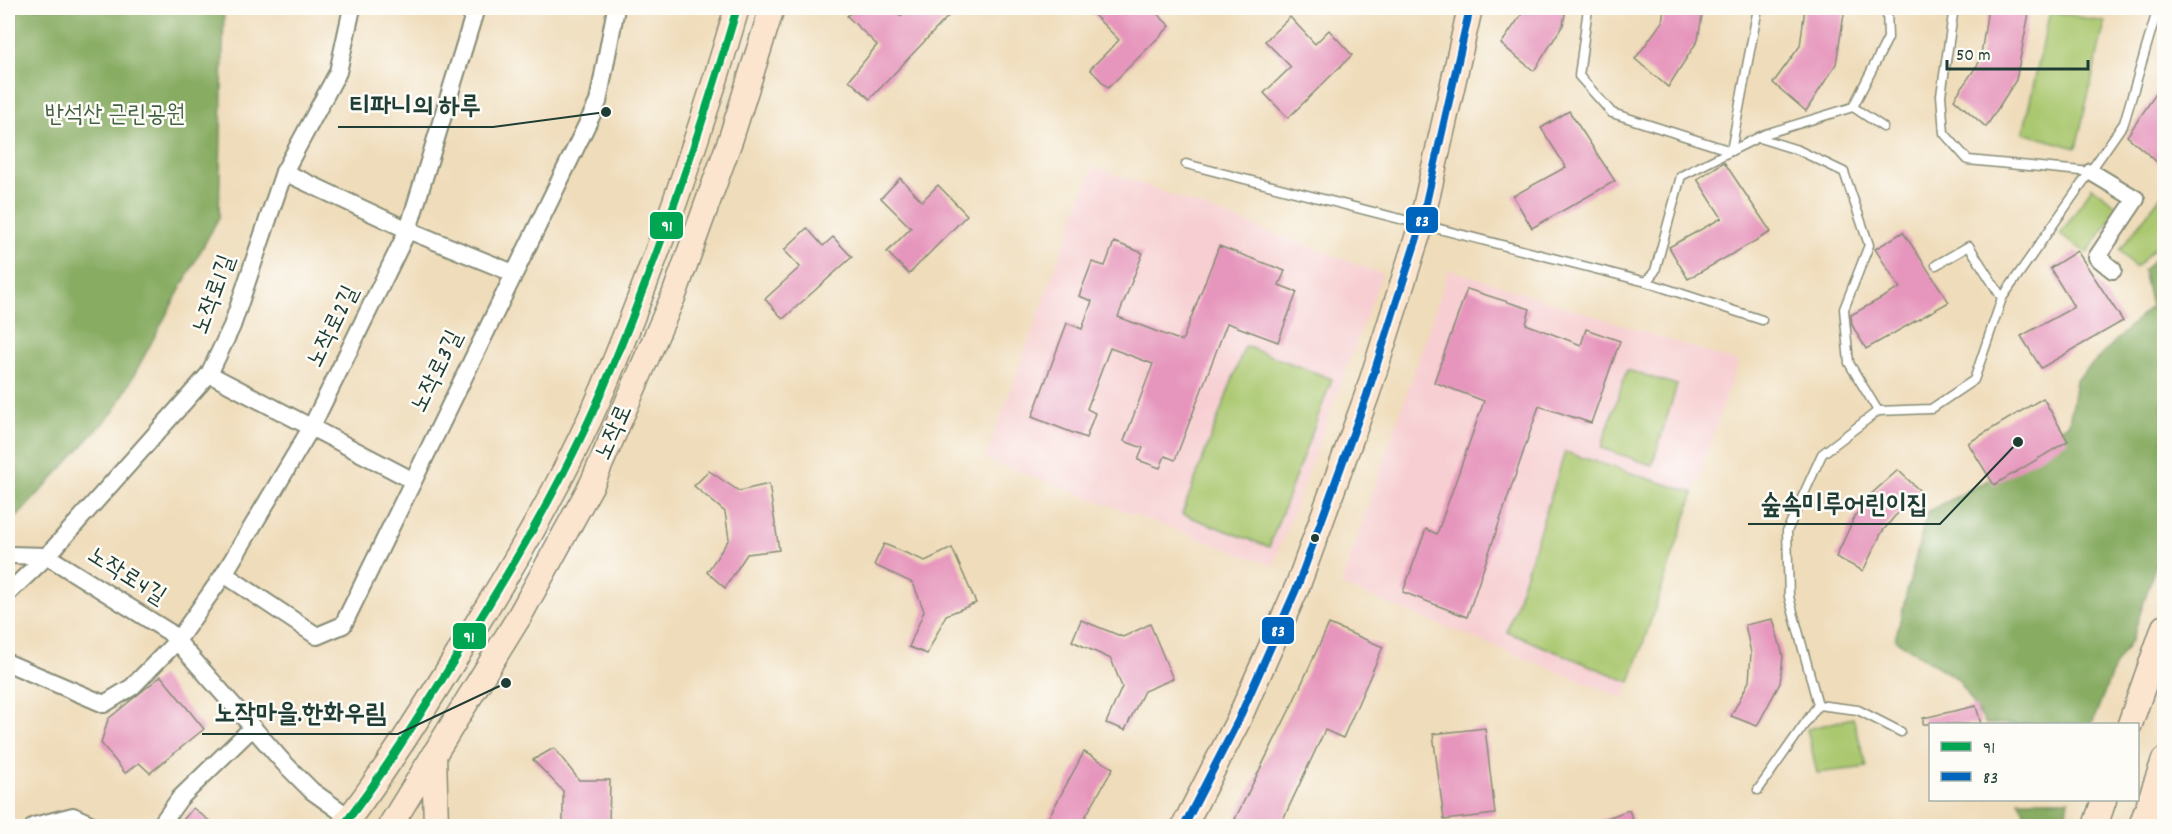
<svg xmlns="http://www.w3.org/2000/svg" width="2172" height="834" viewBox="0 0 2172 834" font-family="Dekko,'Poor Story',sans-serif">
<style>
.built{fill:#f7cfd2}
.green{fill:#aac86f;stroke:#648252;stroke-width:1.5}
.forest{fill:#87ac62;stroke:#53744b;stroke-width:1.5}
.building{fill:#e695bc}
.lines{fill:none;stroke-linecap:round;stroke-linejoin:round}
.lane-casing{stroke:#878c77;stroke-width:11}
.street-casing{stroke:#878c77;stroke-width:20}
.secondary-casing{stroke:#878c77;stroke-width:27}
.lane{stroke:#fff;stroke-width:8}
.street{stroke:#fff;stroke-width:16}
.secondary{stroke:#fce5cf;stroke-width:24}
.bus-1-casing{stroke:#fdfcf7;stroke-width:12}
.bus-2-casing{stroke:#fdfcf7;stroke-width:12}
.bus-1{stroke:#00a651;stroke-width:8}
.bus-2{stroke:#0065bd;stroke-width:8}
.bus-dot{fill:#1f3d34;stroke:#fdfcf7;stroke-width:2}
.labels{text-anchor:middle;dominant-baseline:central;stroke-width:5;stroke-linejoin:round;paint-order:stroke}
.park-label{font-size:24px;fill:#426043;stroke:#fdfcf7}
.street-label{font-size:24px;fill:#1f3d34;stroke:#fdfcf7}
.leader{fill:none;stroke:#1f3d34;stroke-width:2}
.callout-dot{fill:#1f3d34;stroke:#fdfcf7;stroke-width:2}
.callout-label{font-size:26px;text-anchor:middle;font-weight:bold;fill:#1f3d34;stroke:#fdfcf7;stroke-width:5;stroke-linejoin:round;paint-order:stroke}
.line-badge{stroke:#fdfcf7;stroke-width:2}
.badge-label{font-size:16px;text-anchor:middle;font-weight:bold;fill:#fff}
</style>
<rect width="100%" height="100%" fill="#fdfcf7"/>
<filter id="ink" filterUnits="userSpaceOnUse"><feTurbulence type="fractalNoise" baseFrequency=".0167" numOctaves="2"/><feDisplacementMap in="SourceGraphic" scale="12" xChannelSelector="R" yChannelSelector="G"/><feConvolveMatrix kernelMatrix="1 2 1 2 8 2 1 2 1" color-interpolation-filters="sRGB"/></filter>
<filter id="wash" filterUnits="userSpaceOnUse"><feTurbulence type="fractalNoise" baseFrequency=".008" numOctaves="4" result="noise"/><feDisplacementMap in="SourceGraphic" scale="24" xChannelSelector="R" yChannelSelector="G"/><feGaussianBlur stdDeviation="1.35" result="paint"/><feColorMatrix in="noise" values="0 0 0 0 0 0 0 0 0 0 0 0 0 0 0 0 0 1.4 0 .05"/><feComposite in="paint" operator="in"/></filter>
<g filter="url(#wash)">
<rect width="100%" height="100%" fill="#efdcba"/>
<!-- built -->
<g class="built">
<path d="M1093,166l289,108 -109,292 -288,-107z"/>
<path d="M1449,269l289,93 -114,336 -283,-113z"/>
</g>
<!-- green -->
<g class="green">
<path d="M2050,11l55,11 -29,126 -53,-15z"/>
<path d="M2092,187l27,20 -32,46 -27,-18z"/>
<path d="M2164,192v47l-29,29 -15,-18z"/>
<path d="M1245,346l87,33 -63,168 -87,-33z"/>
<path d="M1627,370l50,15 -25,80 -51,-17z"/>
<path d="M1565,452l129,41 -64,189 -123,-50z"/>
<path d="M1853,718l14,49 -50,6 -10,-44z"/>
</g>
<!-- forest -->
<g class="forest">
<path d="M8,8h216l-5,209 -104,193 -98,107 -9,1z"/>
<path d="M2164,250v289l-32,100 -17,26 -23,59h-106l-28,-45 -63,-39 32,-128 58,-30 84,-59 7,-43 75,-74 -8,-36z"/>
<path d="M2019,800h50l-4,26h-35z"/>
</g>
<g id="blocks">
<!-- building -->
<g class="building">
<path d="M856,8h36l9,8 6,-8h49l-86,91 -21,-19 28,-35 -30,-29z"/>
<path d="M1087,8h64l19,18 -62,62 -18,-19 29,-29z"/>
<path d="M1526,8h40l-3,17 -29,46 -33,-27z"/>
<path d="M1664,8h39l-5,32 -30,47 -33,-28 27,-37z"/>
<path d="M1805,8h40l-9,56 -30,47 -33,-28 27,-37z"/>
<path d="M1988,8h42l-14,72 -30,47 -32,-28 26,-38z"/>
<path d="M1290,17l25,27 14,-14 23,25 -64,63 -24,-25 27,-26 -26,-26z"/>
<path d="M2164,82v86l-37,-32z"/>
<path d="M1569,111l46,70 -83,47 -19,-32 53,-29 -25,-39z"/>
<path d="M1724,162l47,70 -83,47 -19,-32 53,-29 -25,-39z"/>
<path d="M900,178l22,23 16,-16 29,30 -58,59 -22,-22 24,-24 -30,-30z"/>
<path d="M807,228l16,18 10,-9 19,20 -69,62 -18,-20 35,-32 -16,-17z"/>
<path d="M1903,232l46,70 -83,47 -14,-24 -1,-10 49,-27 -25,-39z"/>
<path d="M1114,242l29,11 -25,64 64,24 37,-95 66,25 -6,14 18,7 -19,50 -51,-19 -52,137 -10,-4 -5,12 -22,-8 5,-12 -19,-7 29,-77 -43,-16 -23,61 8,4 -9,25 -54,-21 35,-94 15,6 10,-28 -13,-5 13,-34 13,4z"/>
<path d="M2077,251l46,70 -82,47 -20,-32 53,-29 -24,-39z"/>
<path d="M1467,289l63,20 -4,15 55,21 5,-16 34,12 -29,82 -52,-17 -72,211 -64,-25 23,-63 11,5 47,-133 -50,-19z"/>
<path d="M2043,398l25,43 -74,44 -26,-42z"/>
<path d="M1898,470l24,23 -27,23 -13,16 -19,39 -27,-14 19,-41 15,-21z"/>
<path d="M709,471l30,20 30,-7 10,66 -32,4 -22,34 -18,-16 22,-33 -4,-27 -31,-26z"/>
<path d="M884,544l41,17 27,-13 24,55 -30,12 -19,39 -18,-7 15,-36 -11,-28 -39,-18z"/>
<path d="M1773,619l10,37 -3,27 -23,43 -26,-10 18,-35 2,-28 -6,-28z"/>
<path d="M1081,620l42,17 27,-13 23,55 -29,12 -19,39 -19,-7 16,-36 -11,-28 -39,-18z"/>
<path d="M1329,624l54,23 -40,91 -18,-8 -45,96h-30l-15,-7 54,-108z"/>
<path d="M161,676l43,53 -54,44 -11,-10 -14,10 -24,-30 7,-24z"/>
<path d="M1976,706l5,18h-58v-6z"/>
<path d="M1485,728l10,86 -51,6 -11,-86z"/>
<path d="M554,748l25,32h31l-1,46h-46v-35l-30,-31z"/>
<path d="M1084,752l29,16 -33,58h-36z"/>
<path d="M193,808l23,18h-38z"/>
<path d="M1629,810l6,16h-46l-1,-1z"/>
</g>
</g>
</g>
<g filter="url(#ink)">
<use href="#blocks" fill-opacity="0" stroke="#878c77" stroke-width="1.5"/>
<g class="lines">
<defs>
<g id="lane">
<path d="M1588,8l-9,68 33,37 119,38 27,-143"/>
<path d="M1954,8l-13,87 3,38 24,27 123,12"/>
<path d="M1853,107l30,20"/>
<path d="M1759,138l39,12 46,22 25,73 -25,64 5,54 29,48"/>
<path d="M1186,164l460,118 116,38"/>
<path d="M1646,282l9,-11 26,-95 84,-42 88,-27 35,-69 -1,-30"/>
<path d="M2002,298l122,-175 33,-112"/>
<path d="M1818,705l-29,-108 -2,-66 35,-77 56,-43 53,-2 43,-29 28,-82 -33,-52 -33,19"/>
<path d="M1758,790l60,-85 40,5 43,22"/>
</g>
<g id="street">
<path d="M284,172l124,58 105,43"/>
<path d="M2091,172l45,27 -39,58 16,13"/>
<path d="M209,374l203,106"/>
<path d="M8,555l39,1 122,76 114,130 29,29 38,27"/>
<path d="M224,574l93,62 26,-11 255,-523 18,-94"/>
<path d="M8,593l39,-37 162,-182 23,-48 52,-154 54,-100 14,-64"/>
<path d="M8,663l96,41 28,-17 45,-46 47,-67 87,-146 97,-198 68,-222"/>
<path d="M34,826l39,-10 22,10"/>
<path d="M160,826l20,-28 72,-70"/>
</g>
<g id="secondary">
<path d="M2130,724l34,-97"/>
<path d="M434,754l2,72"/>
<path d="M343,826c38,-49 72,-103 105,-156 57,-90 113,-183 155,-281 53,-125 96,-252 134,-381"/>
<path d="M390,826l129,-209 73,-133 82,-189 57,-157 41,-130"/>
<path d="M1184,826l54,-105 60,-136 69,-190 54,-170 49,-217"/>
<path d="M2095,826l9,-26"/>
<path d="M2141,826l23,-66"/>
</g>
</defs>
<!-- lane casing -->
<use href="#lane" class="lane-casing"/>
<!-- street casing -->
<use href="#street" class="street-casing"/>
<!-- secondary casing -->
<use href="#secondary" class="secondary-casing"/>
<!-- lane -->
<use href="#lane" class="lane"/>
<!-- street -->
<use href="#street" class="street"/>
<!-- secondary -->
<use href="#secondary" class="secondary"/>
<defs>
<path id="bus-1" d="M343,826c38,-49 72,-103 105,-156 57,-90 113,-183 155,-281 53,-125 96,-252 134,-381"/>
<path id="bus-2" d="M1184,826l54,-105 60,-136 69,-190 54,-170 49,-217"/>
</defs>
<!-- bus-1 casing -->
<use href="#bus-1" class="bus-1-casing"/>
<!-- bus-2 casing -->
<use href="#bus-2" class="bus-2-casing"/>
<!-- bus-1 -->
<use href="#bus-1" class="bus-1"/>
<!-- bus-2 -->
<use href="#bus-2" class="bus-2"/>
</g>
</g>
<!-- markers -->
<circle class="bus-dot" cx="1315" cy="538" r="5"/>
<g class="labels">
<!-- park labels -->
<g class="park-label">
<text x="115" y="116">반석산 근린공원</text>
</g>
<!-- street labels -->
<g class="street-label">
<text transform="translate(215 295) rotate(-70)">노작로1길</text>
<text transform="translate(334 327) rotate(-64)">노작로2길</text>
<text transform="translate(438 372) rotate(-64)">노작로3길</text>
<text transform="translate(615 433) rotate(-66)">노작로</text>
<text transform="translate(126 577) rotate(32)">노작로4길</text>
</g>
</g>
<!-- callouts -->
<path class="leader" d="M606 112L493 127H338M2018 442L1940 524H1748M506 683L398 734H202"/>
<g class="callout-dot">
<circle cx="606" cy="112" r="6"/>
<circle cx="2018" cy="442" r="6"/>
<circle cx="506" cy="683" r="6"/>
</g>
<g class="callout-label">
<text x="415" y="114">티파니의 하루</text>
<text x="1844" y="512">숲속미루어린이집</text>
<text x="300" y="721">노작마을.한화우림</text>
</g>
<g class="line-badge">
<rect x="1405" y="206" width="34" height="28" rx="6" fill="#0065bd"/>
<rect x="649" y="211" width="35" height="29" rx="6" fill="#00a651"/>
<rect x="1261" y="616" width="34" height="29" rx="6" fill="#0065bd"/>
<rect x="452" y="622" width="35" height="28" rx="6" fill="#00a651"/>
</g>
<g class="badge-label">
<text x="1422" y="226">83</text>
<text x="667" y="231">91</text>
<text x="1278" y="636">83</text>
<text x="469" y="642">91</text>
</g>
<!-- margin -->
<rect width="2172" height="834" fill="none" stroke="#fdfcf7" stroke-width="30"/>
<!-- legend -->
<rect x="1929" y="723" width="210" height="78" fill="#fdfcf7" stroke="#a4b0a9" stroke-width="1.5"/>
<rect x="1941" y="742" width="30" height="9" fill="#00a651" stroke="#a4b0a9" stroke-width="1.5"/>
<text x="1983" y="753" font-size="18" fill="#1f3d34">91</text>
<rect x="1941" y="772" width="30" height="9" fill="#0065bd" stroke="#a4b0a9" stroke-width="1.5"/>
<text x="1983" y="783" font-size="18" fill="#1f3d34">83</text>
<!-- scale -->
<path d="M1947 60v9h141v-9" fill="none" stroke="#1f3d34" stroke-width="3"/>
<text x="1956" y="60" font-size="18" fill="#1f3d34" stroke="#fdfcf7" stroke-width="4.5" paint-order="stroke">50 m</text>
</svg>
